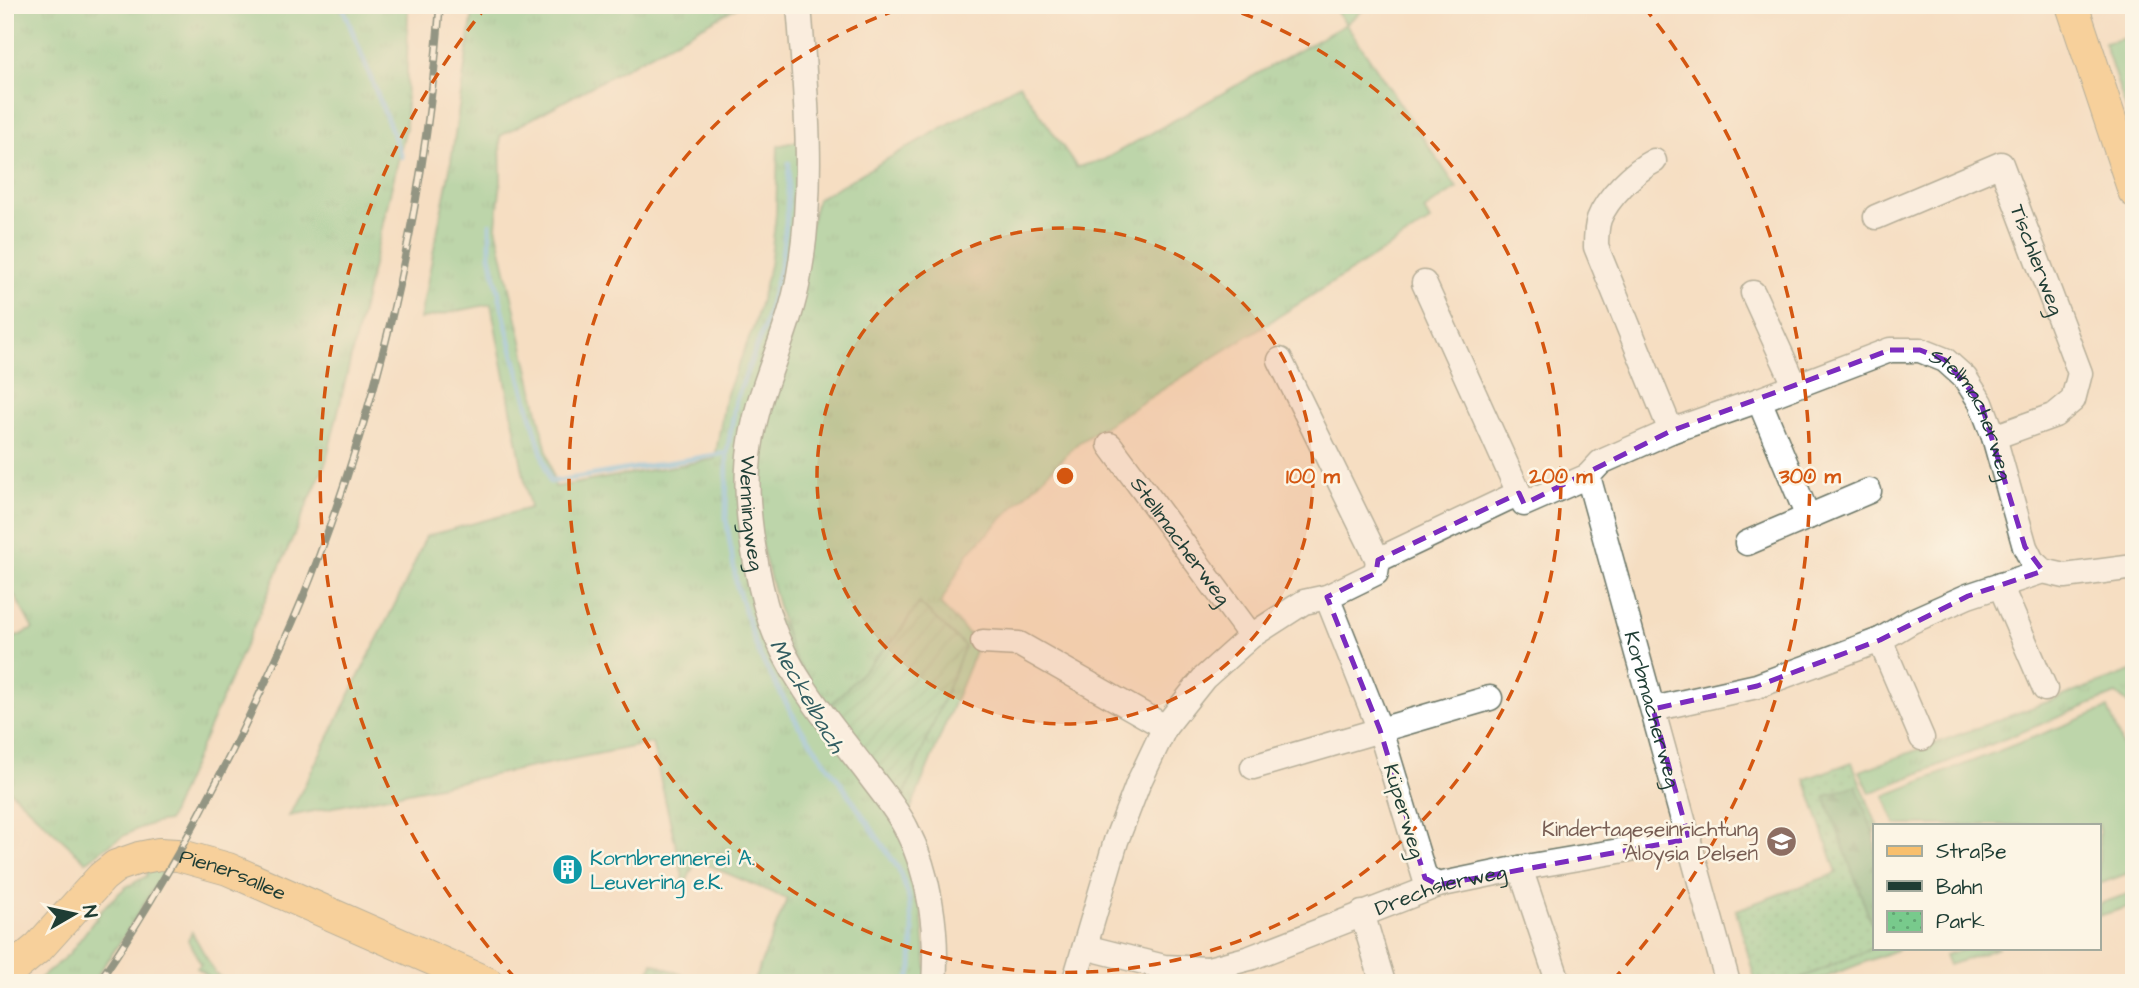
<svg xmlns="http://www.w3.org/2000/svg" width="2139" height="988" viewBox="0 0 2139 988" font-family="'Architects Daughter',sans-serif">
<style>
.grass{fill:url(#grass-tufts);stroke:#4c8460;stroke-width:2}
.forest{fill:url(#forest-firs);stroke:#407656;stroke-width:2}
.park{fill:url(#park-dots);stroke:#4c8460;stroke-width:2}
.garden{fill:url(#garden-furrows);stroke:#4c8460;stroke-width:2}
.pitch{fill:#78ca8c;stroke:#4c8460;stroke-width:2}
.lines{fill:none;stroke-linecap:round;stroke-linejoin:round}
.stream{stroke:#6dbde8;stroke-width:5}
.minor-casing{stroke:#6a7566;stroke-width:27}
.major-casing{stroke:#6a7566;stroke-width:34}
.minor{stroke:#fff;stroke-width:24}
.major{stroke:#f8bf6c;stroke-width:32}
.rail-casing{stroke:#1f3d34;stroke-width:8}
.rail{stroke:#fcf5e5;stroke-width:5;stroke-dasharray:16;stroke-linecap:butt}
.marked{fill:none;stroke:#7b2cbf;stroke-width:5;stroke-dasharray:14 9;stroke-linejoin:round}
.ring{fill:none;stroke:#d45610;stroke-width:3.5;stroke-dasharray:12 9}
.labels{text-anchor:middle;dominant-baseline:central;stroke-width:5;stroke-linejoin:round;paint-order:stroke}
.street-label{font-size:21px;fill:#1f3d34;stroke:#fcf5e5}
.education-label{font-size:21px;fill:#785e54;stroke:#fcf5e5;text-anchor:end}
.culture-label{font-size:21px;fill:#0d838f;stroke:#fcf5e5;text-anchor:start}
.water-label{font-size:23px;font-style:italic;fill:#325d61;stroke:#fcf5e5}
.centre{fill:#d45610;stroke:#fcf5e5;stroke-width:3.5}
.ring-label{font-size:21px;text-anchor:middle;font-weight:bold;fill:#d45610;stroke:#fcf5e5;stroke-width:5;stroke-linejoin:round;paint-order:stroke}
</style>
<defs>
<pattern id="grass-tufts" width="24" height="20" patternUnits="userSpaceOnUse" patternTransform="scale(1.75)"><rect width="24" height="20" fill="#78ca8c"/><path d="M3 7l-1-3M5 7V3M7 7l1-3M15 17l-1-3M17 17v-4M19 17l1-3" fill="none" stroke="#62a573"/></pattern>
<pattern id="forest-firs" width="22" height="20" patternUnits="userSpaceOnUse" patternTransform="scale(1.75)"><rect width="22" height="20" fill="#62ae78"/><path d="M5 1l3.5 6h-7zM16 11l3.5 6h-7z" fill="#508f63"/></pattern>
<pattern id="park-dots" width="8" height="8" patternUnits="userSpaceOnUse" patternTransform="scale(1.75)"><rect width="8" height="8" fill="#78ca8c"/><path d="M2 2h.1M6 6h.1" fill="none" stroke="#62a573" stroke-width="1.8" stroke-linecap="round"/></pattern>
<pattern id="garden-furrows" width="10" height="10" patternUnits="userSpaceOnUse" patternTransform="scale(1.75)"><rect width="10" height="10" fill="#78ca8c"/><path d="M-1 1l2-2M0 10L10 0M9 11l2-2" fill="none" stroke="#62a573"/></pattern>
</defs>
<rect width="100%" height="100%" fill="#fcf5e5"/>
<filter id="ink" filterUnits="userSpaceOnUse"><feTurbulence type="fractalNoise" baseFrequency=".0143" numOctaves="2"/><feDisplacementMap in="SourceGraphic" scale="14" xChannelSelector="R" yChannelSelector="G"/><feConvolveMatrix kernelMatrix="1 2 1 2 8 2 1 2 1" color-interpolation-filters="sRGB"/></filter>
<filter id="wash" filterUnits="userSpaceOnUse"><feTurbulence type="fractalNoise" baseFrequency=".00686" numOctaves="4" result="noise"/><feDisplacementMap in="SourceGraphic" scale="28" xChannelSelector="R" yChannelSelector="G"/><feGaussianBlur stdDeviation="1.57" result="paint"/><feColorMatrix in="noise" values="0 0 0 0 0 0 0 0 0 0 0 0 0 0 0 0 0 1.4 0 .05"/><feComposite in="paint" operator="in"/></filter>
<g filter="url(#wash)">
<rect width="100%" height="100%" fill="#f5dec2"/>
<!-- grass -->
<g class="grass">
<path d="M5,5h403l-2,122 -80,335 -158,359c-30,2 -59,23 -82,41l-81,-76v-144l28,-13 -28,-51z"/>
<path d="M474,5h267l-241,131 1,45 -5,45 59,261 160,-28 10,-61 29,-72 16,-61 6,-51 2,-68 26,-7 -7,114 -42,147 -3,174 149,260 18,52 9,97h-175l34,-84 -91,-39 -11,25 -33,-142 -363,73 118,-236 19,-44 104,-28 -39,-204 -71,15 30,-151z"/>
<path d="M1331,5h29l3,5 -17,14 111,164 -33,22 6,11 -352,222 -109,109 -29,52 38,40 -71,174 -8,-10 20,-204 -23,33 -71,74 -35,-62 -32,-115 1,-99 58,-236 202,-115 58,83 26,-7 243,-136z"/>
<path d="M2134,670v39l-18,-15 -246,99 -10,-22z"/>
<path d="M169,863l-45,73 -32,47h-57l34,-29 37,-49 20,-18 21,-11v-10z"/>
<path d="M2134,892v13l-35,11v-12z"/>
<path d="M192,932l23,41 14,10h-11l-21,-15 4,-4 -13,-24z"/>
<path d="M1875,947l26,1 -90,35h-22z"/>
<path d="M1968,948h31l-50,17 -4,-10z"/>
<path d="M653,963l48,20h-56z"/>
</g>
<!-- forest -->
<path class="forest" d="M1856,784l19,53v85l-4,1 -46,-127z"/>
<!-- park -->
<path class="park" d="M1852,762l25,63h-2v12l-19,-52 -31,11 46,127 4,-1v25l-86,36h-33l-20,-73 101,-37 -32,-94z"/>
<!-- garden -->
<path class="garden" d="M919,603l46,43 -66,162 -74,-97 71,-74z"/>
<!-- pitch -->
<g class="pitch">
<path d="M2134,36v97l-30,-90z"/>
<path d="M2108,708l26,69v94l-35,13v-59h-203l-12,-29z"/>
</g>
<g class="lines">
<!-- stream -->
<g class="stream">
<path d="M342,5l60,152"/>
<path d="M789,163l-2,52 -6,49 -17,64 -28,72 -9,53 -1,66 11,68 22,67 40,72 41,56 58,86 10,26 5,36 -1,37 -4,16"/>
<path d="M490,224v31l21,90 39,137 177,-29"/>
</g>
</g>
</g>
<g filter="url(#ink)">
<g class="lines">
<defs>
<g id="minor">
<path id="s1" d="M799,5c7,91 16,179 0,270 -7,43 -26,84 -39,126 -6,22 -11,45 -12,68 -3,41 9,112 22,151 20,58 60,104 97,152 13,18 29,36 39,56 24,46 32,104 28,155"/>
<path d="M1654,161c-20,10 -47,37 -55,58 -3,9 -3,19 -3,28l75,184"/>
<path id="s2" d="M1876,217l125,-53 79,209 -7,27 -18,15 -61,22"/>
<path d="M1424,283l95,210"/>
<path d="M1753,293l42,92"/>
<path d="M1280,360l98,200"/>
<path d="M1759,400l49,117 61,-26"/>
<path id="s3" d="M1110,445l141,191"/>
<path id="s4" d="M1588,476l140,507"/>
<path d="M1747,543l61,-26"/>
<path d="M2000,585l45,104"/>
<path d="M1880,640l42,98"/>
<path d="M983,642l36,2 146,83"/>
<path d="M1653,709l104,-23 123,-46 32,-19 56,-25 75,-25 22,5 69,-9"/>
<path d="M1253,767l127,-37 -53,-133"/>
<path d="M1520,868l38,113"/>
<path d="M1438,885l-13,-7 -45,-148 110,-32"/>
<path d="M1362,913l21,70"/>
<path d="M1085,947l79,20 44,2"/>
<path id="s5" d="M1074,983l42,-142 22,-57 27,-57 39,-49 47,-42 53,-34 23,-5 49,-24 2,-13 141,-67 5,11 64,-28 13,-14 70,-31 88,-31 131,-50h30l25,10 20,18 16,25 13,34 31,110 7,14 11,10"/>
<path id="s6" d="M1212,983l-4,-14 42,-11 188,-73 82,-17 169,-29"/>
</g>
<g id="major">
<path d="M2072,5l62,186"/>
<path id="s7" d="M5,975l34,-28 63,-70 14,-11 23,-8 20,-4 19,1 50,14 259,114"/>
</g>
</defs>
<!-- minor casing -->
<use href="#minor" class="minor-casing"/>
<!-- major casing -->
<use href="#major" class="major-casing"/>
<!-- minor -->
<use href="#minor" class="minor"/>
<!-- major -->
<use href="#major" class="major"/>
<defs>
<path id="rail" d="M98,983c54,-79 100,-162 142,-248 28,-58 57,-118 79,-179 66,-177 107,-362 121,-551"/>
</defs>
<!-- rail casing -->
<use href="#rail" class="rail-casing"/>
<!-- rail -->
<use href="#rail" class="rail"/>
</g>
</g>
<!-- marked area -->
<path d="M0 0H2139V988H0ZM1890,350h30l25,10 36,43 44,144 18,24 -75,25 -88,44 -123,46 -104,23 36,130 -251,46 -13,-7 -45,-148 -53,-133 49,-24 2,-13 141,-67 5,11 147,-73z" fill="#f5dec2" fill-opacity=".55" fill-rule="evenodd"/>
<path class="marked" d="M1890,350h30l25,10 36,43 44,144 18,24 -75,25 -88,44 -123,46 -104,23 36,130 -251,46 -13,-7 -45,-148 -53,-133 49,-24 2,-13 141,-67 5,11 147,-73z"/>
<!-- distance rings -->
<circle cx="1065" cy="476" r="248" fill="#d45610" fill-opacity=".12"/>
<g class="ring">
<circle cx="1065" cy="476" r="248"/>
<path d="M1222 6A496 496 0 1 1 908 6"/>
<path d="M516 979A745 745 0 0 1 486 7M1644 7A745 745 0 0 1 1614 979"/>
</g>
<!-- icons -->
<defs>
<symbol id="school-disc" viewBox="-11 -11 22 22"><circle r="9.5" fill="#8d6e63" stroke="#fcf5e5"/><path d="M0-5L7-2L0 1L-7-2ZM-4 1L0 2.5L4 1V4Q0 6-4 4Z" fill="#fff"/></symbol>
<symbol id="building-disc" viewBox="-11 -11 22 22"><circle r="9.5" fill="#0f9aa8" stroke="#fcf5e5"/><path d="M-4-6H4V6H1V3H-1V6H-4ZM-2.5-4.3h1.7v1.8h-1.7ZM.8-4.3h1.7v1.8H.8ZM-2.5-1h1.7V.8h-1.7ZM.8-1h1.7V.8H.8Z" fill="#fff"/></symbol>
</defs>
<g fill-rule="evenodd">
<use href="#school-disc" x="1764" y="824" width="35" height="35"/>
<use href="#building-disc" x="550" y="852" width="35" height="35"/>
</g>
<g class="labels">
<!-- street labels -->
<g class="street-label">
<text stroke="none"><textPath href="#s2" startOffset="238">Tischlerweg</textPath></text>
<text stroke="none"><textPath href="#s5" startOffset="1237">Stellmacherweg</textPath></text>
<text stroke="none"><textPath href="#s1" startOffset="516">Wenningweg</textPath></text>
<text stroke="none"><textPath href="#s3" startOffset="119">Stellmacherweg</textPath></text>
<text stroke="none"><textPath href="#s4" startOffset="242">Korbmacherweg</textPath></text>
<text transform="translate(1404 811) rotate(73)">Küperweg</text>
<text stroke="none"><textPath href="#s7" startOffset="278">Pienersallee</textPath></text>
<text stroke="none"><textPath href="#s6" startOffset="261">Drechslerweg</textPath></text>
</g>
<!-- education labels -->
<g class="education-label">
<text x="1758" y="829">Kindertageseinrichtung<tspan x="1758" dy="24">Aloysia Delsen</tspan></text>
</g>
<!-- culture labels -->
<g class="culture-label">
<text x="590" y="858">Kornbrennerei A.<tspan x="590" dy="24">Leuvering e.K.</tspan></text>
</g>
<!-- water labels -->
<g class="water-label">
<text transform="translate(807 696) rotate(60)">Meckelbach</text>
</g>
</g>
<circle cx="1065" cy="476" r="10" class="centre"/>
<g class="ring-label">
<text x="1313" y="483">100 m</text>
<text x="1561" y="483">200 m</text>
<text x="1810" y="483">300 m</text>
</g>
<!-- margin -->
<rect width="2139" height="988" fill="none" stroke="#fcf5e5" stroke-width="28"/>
<!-- legend -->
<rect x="1873" y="824" width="228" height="126" fill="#fcf5e5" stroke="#a4ab9e" stroke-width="2"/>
<rect x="1887" y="846" width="35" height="10" fill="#f8bf6c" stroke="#a4ab9e" stroke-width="2"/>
<text x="1936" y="858" font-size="21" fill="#1f3d34">Straße</text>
<rect x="1887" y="881" width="35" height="10" fill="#1f3d34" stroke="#a4ab9e" stroke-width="2"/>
<text x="1936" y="894" font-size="21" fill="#1f3d34">Bahn</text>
<rect x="1887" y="911" width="35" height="21" fill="url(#park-dots)" stroke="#a4ab9e" stroke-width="2"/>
<text x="1936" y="928" font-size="21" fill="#1f3d34">Park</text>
<!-- north arrow -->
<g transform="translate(74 914) rotate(81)" stroke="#fcf5e5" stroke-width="5" paint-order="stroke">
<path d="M0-5L12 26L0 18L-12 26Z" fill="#1f3d34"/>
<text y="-10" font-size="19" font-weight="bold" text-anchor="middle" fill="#1f3d34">N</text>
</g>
</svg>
